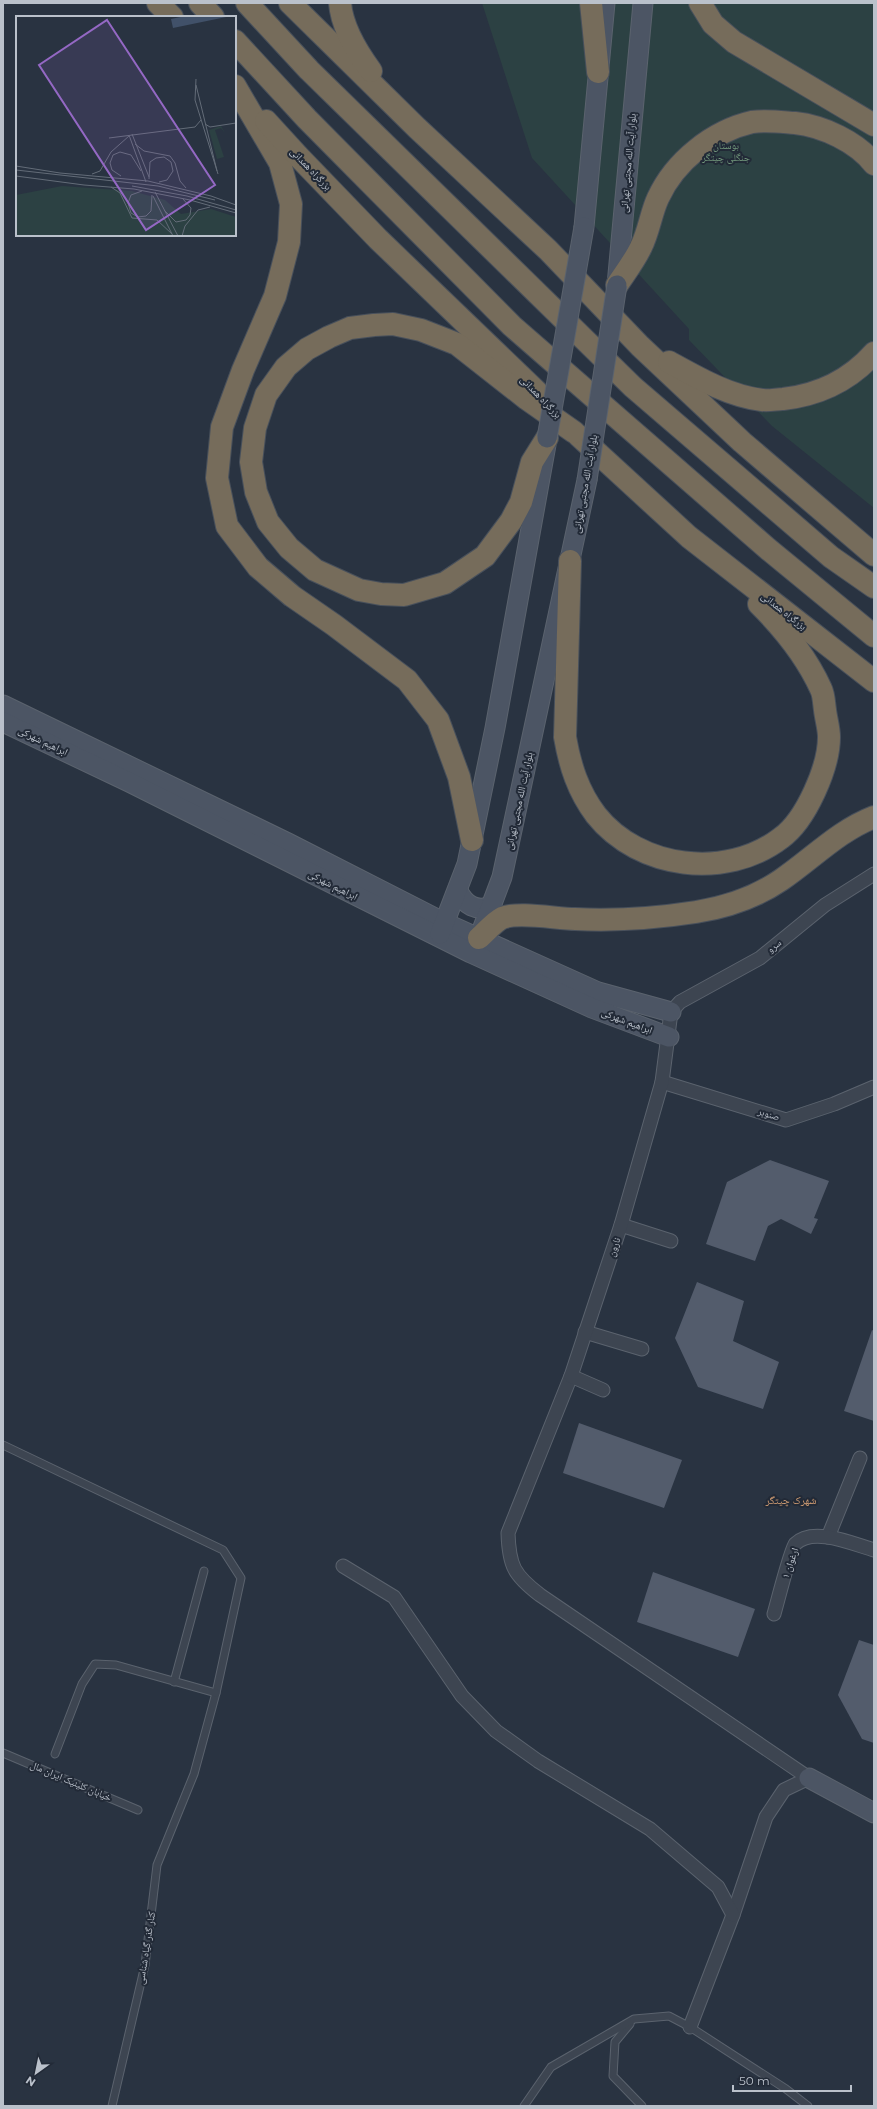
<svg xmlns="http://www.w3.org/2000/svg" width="877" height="2109" viewBox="0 0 877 2109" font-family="Montserrat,'Noto Naskh Arabic',sans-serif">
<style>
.green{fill:#2c4143}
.building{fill:#535c6c}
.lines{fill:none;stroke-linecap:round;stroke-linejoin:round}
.lane-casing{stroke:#5b636e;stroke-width:9}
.street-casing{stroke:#5b636e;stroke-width:15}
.secondary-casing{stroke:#5b636e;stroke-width:21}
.highway-casing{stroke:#48505b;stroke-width:24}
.lane{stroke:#3d4551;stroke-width:7}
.street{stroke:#3d4551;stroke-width:13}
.secondary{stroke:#4c5564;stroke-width:19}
.highway{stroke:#766c5b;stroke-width:22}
.secondary-bridge-casing{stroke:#5b636e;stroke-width:21;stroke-linecap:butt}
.secondary-bridge{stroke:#4c5564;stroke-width:19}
.labels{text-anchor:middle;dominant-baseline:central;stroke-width:4;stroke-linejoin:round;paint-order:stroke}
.park-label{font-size:10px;fill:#749a7d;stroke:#222a37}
.street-label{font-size:10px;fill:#bac1cb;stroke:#222a37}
.neighbourhood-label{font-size:11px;fill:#ce9b72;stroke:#222a37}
.inset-road{fill:none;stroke:#636c78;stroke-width:1}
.view{fill:#9468c4;fill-opacity:0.15;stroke:#9468c4;stroke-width:2}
.inset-edge{fill:none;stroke:#bac1cb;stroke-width:2}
</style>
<rect width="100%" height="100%" fill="#293341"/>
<!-- green -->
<path class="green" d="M482,3h392v505l-102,-82 -83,-86v-11l-157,-171z"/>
<!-- building -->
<g class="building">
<path d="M770,1160l59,21 -15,37 4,1 -7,15 -30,-15 -13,7 -13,35 -49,-17 21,-62z"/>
<path d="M697,1282l47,19 -11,40 46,21 -16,47 -65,-22 -23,-49z"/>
<path d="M872,1330l2,1v90l-30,-10z"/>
<path d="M579,1423l103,37 -18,48 -101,-35z"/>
<path d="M653,1572l102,37 -17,48 -101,-35z"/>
<path d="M859,1640l15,5v98l-12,-4 -24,-44z"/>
</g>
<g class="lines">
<defs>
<g id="lane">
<path d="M3,1445l220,105 18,28 -25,115 -22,81 -37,91 -12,100 -33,141"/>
<path d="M174,1682l30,-111"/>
<path d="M3,1753l135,57"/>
<path d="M55,1754l27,-70 13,-20 21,1 100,28"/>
<path d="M630,2024l-15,18 -2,34 29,30"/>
<path d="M524,2106l27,-39 83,-48 35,-3 21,11 96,62 22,17"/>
</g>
<g id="street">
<path d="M662,1082l124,38 48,-16 40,-17"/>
<path d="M621,1225l50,16"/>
<path d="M585,1332l57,17"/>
<path d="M571,1376l-63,157c1,33 6,42 32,62l269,183 -25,12 -18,27 -33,98 -43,112"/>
<path d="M603,1390l-32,-14 50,-151 41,-143 9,-70 9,-10 80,-44 65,-53 49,-31"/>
<path d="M828,1537l32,-79"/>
<path d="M343,1566l51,31 68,99 34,35 42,30 112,68 68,58 15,28"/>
<path d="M774,1614c3,-10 17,-66 21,-70 18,-18 58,0 79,6"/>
</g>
<g id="secondary">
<path d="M584,227l21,-224"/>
<path d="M617,285l26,-282"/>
<path d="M3,705l285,138 157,80 153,69 73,20"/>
<path d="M3,722l126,60 342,171 121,55 77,29"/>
<path d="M458,891c7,14 18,21 34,15"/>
<path d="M440,934l27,-70 28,-136 51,-283"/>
<path d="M479,938l23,-61 85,-397"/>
<path d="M809,1778l65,35"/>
</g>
<g id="highway">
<path d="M158,3l14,14"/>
<path d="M200,3l13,14"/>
<path d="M247,3l62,67 324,317 198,170 43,30"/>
<path d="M290,3l127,125 131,122 92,96 102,96 132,113"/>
<path d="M340,3c2,25 17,49 31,68"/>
<path d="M591,3l7,69"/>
<path d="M700,3l13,21 21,18 140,83"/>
<path d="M235,41l72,78 205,207 256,223 106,87"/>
<path d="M235,86l45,77 11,41 -2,38 -14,54 -32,74 -21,57 -5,51 10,48 31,41 34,29 42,29 73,55 31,40 21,57 13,63"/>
<path d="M266,121l32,35 80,83 159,153"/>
<path d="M617,285c8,-12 18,-25 24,-38 8,-16 10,-34 17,-49 17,-37 55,-67 94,-76 14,-2 29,0 43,1 28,3 62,19 79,41"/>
<path d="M669,362c29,16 60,34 93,38 7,1 15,-1 21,-1 35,-4 67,-19 91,-46"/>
<path d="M579,436l110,101 185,144"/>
<path d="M547,438l-15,24 -11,40 -10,19 -26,35 -40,27 -41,12 -23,-1 -22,-4 -44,-20 -26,-22 -21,-26 -12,-30 -5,-30 4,-34 11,-33 20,-28 21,-18 22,-12 21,-9 24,-3 19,-1 28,6 36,14 70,55 47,33"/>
<path d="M570,561l-5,176c5,29 13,54 31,78 43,54 130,65 185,23 25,-18 48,-71 48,-101 0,-9 -3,-18 -4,-27 -1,-6 -1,-15 -4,-21 -14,-31 -38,-61 -62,-85"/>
<path d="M479,938c7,-6 15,-16 23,-20 17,-7 55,1 73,1 40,2 82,-1 121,-7 31,-5 60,-15 85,-32 31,-21 57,-49 93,-63"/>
</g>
</defs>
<!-- lane casing -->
<use href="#lane" class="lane-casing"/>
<!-- street casing -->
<use href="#street" class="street-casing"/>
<!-- secondary casing -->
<use href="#secondary" class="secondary-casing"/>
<!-- highway casing -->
<use href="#highway" class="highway-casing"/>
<!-- lane -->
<use href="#lane" class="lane"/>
<!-- street -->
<use href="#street" class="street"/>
<!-- secondary -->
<use href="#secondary" class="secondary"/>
<!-- highway -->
<use href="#highway" class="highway"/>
<defs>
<g id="secondary-bridge">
<path d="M547,438l37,-211"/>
<path d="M587,480l30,-195"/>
</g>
</defs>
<!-- secondary-bridge casing -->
<use href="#secondary-bridge" class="secondary-bridge-casing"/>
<!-- secondary-bridge -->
<use href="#secondary-bridge" class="secondary-bridge"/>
</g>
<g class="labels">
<!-- park labels -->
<g class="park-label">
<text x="726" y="145">بوستان<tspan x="726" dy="12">جنگلی چیتگر</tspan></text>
</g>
<!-- street labels -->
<g class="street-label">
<text transform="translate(628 163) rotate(-85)">بلوار آیت الله مجتبی تهرانی</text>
<text transform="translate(311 169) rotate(46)">بزرگراه همدانی</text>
<text transform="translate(541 397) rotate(46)">بزرگراه همدانی</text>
<text transform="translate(585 484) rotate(-80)">بلوار آیت الله مجتبی تهرانی</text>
<text transform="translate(784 611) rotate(38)">بزرگراه همدانی</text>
<text transform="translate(43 741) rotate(26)">ابراهیم شهرکی</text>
<text transform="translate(519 801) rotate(-78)">بلوار آیت الله مجتبی تهرانی</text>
<text transform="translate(333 885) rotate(27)">ابراهیم شهرکی</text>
<text transform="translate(774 946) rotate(-39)">سرو</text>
<text transform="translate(627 1021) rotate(21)">ابراهیم شهرکی</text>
<text transform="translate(769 1114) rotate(17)">صنوبر</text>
<text transform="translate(614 1247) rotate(-71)">نارون</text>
<text transform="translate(790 1563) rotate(-71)">ارغوان ۱</text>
<text transform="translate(71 1781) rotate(23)">خیابان کلینیک ایران مال</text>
<text transform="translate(146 1948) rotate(-81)">کنار گذر گیاه شناسی</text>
</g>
<!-- neighbourhood labels -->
<g class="neighbourhood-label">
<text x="791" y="1500">شهرک چیتگر</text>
</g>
</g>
<!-- overview -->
<g transform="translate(16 16)">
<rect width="220" height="220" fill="#293341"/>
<path d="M205,110l4,7 -4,-5 -6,2 9,27 -7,2 -8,-29zM46,170l70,5 33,9 16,14 30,-5 25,8v19h-220v-41z" fill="#2c4143"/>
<path d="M169,0h46l-58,12 -2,-9z" fill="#415169"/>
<path class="inset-road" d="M180,63l-1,21 23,74M180,69l21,86M189,108l5,3 26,-4M116,118l17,43M113,119l17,47M93,122l86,-11 6,-7M119,128l9,7 26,5 5,7 5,18 6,7M0,150l44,7 88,8 63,15 25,9M0,154l142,16 57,14M76,158l8,-3 11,-19 18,-16M0,160l68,9 50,4 56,11 46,13M105,160l-9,-6 -2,-7 3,-8 7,-3 11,3 10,16M133,163l1,-17 6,-4 8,-1 7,5 2,9 -6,9 -8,2M116,170l55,10 49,14M95,171l9,6 12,25 25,2 15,14M126,175l-11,4 -3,8 3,10 7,4 8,-1 5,-5 1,-16M139,176l23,44M137,180l20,40M148,194l12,12 10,-2 4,-5 1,-7 -8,-9M166,220l3,-10 13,-16 12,-3"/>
<path class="view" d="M91,4l108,165 -69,45 -107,-165z"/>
<rect width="220" height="220" class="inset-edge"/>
</g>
<!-- border -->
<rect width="877" height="2109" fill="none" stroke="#bac1cb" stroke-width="8"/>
<!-- north arrow -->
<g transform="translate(36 2073) rotate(213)" stroke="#222a37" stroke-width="3" paint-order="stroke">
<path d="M0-3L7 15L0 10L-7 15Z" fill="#bac1cb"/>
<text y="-6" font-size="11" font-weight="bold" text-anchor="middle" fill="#bac1cb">N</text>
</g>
<!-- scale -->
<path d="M733 2085v6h118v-6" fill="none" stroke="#bac1cb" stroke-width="2"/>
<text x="739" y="2085" font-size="12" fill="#bac1cb" stroke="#222a37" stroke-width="3" paint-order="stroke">50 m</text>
</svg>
